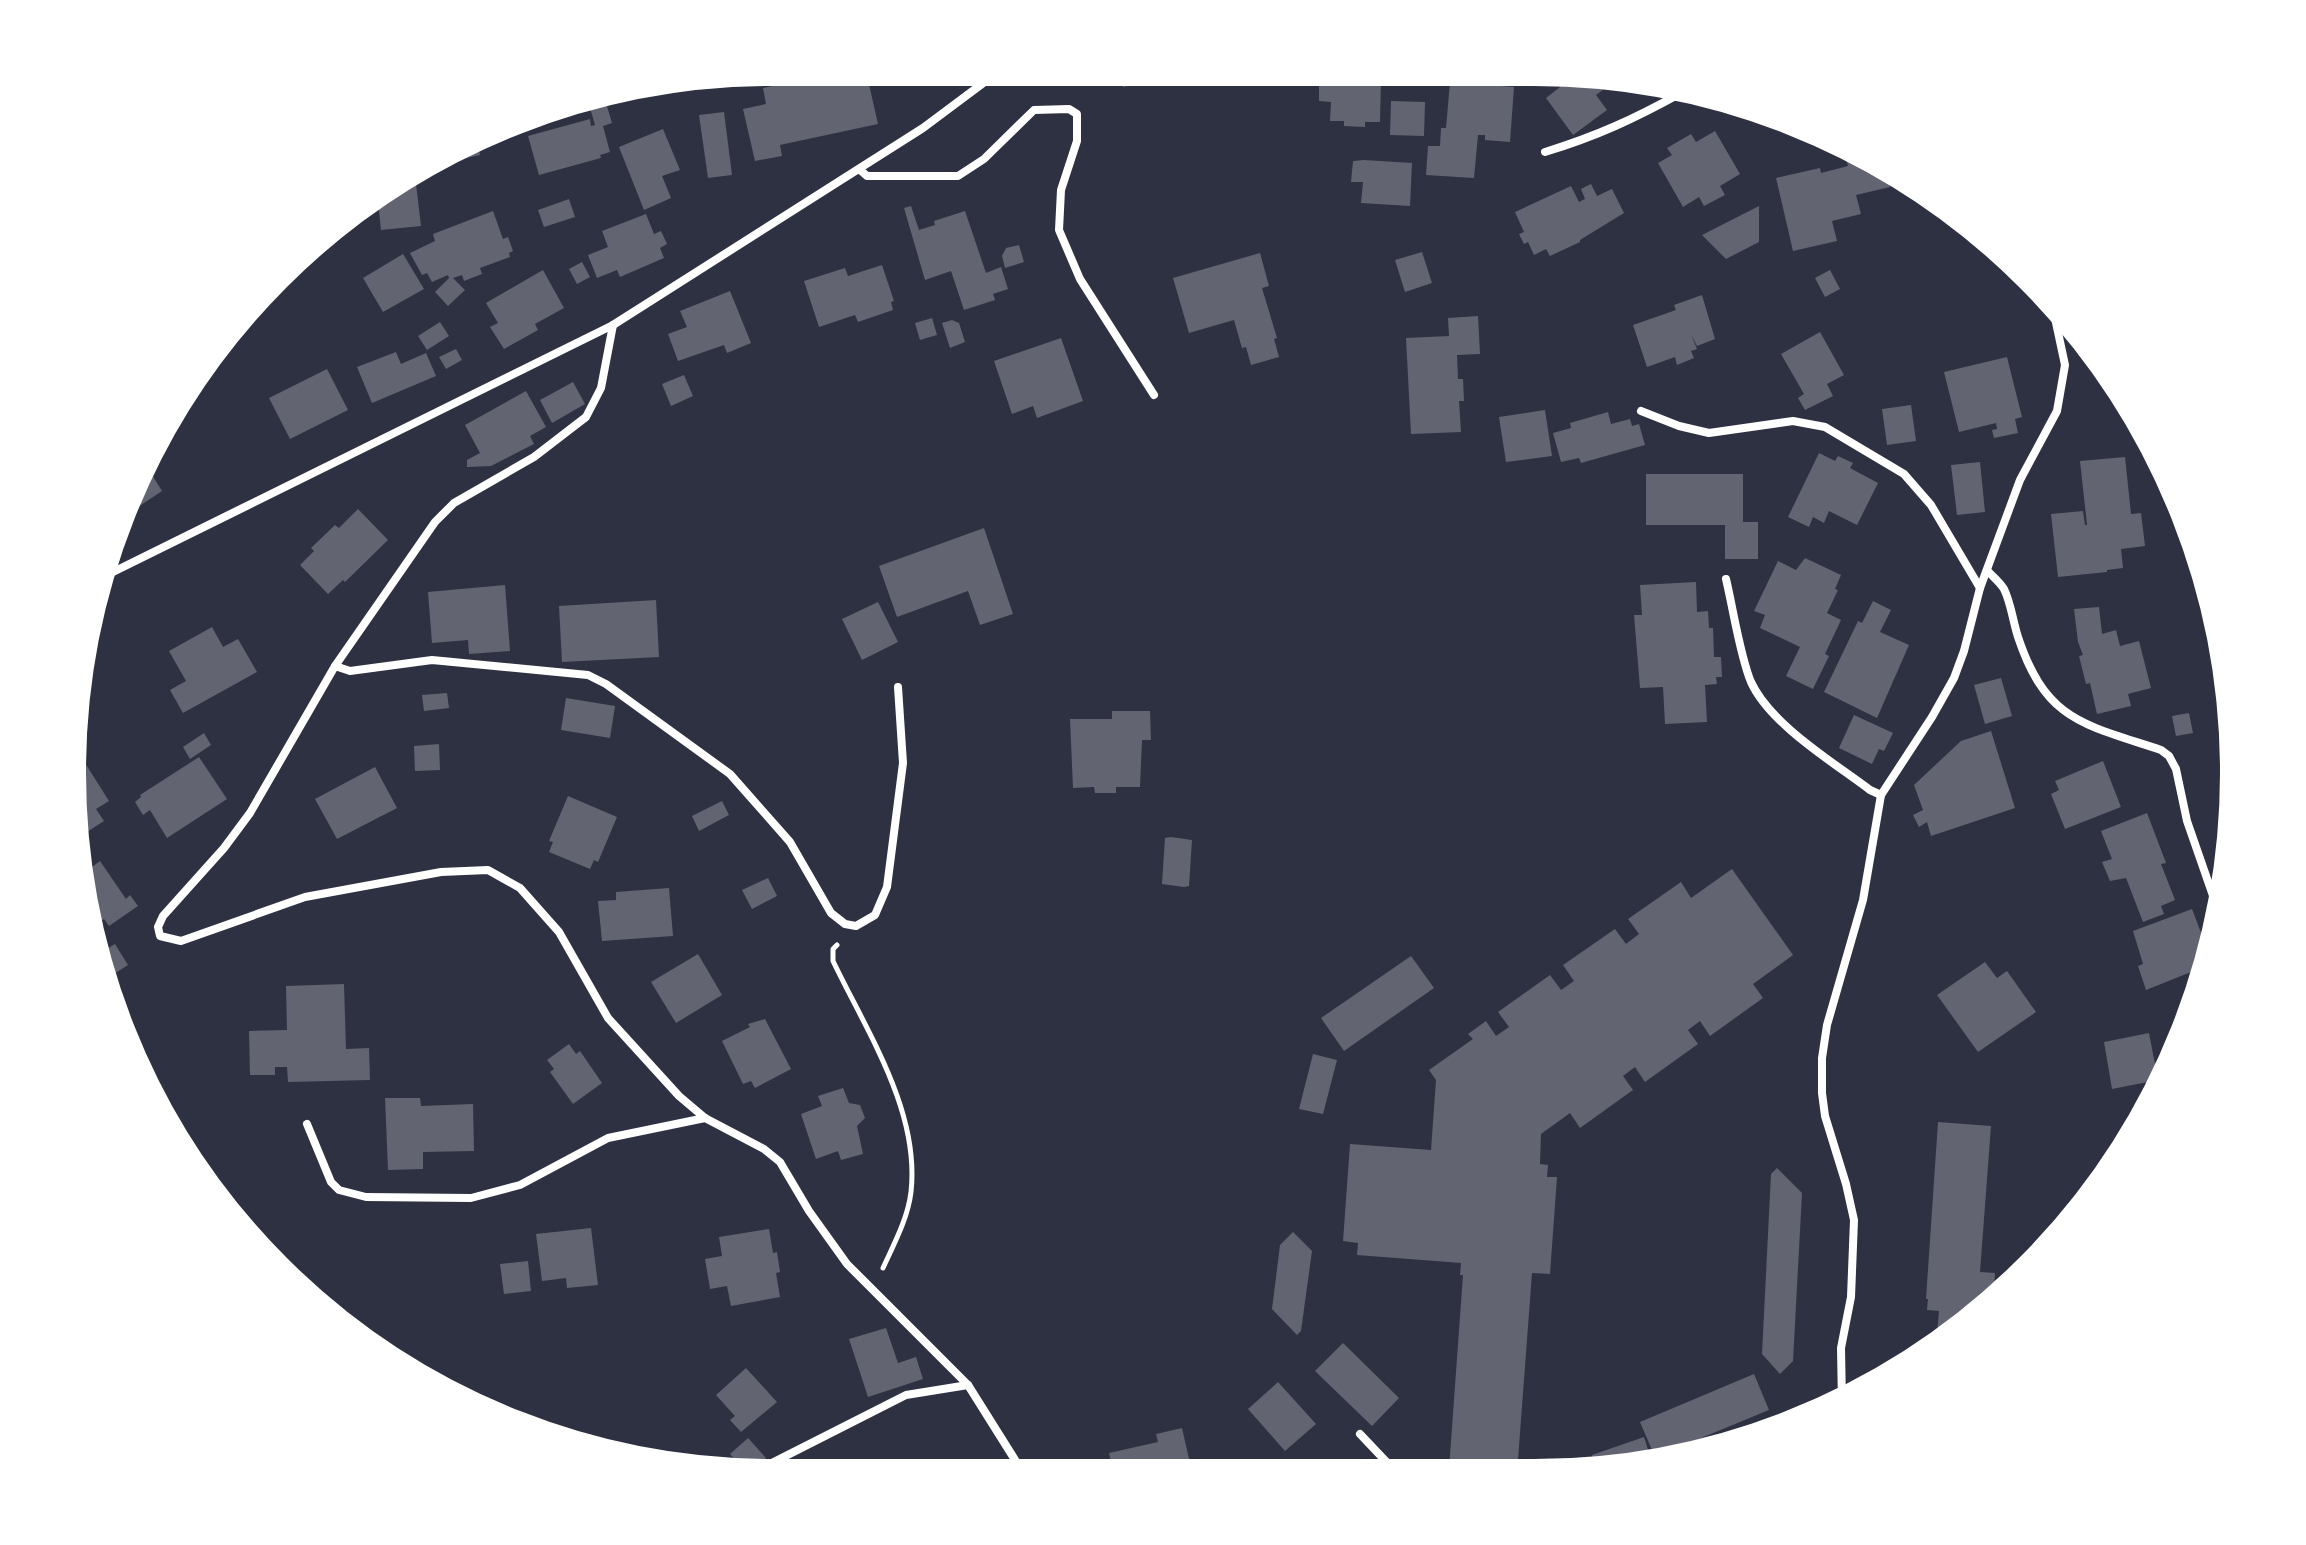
<svg xmlns="http://www.w3.org/2000/svg" width="2306" height="1545" viewBox="0 0 2306 1545" font-family="Helvetica,sans-serif">
<style>
.building{fill:#626471}
.lines{fill:none;stroke-linecap:round;stroke-linejoin:round}
.path{stroke:#fff;stroke-width:5}
.minor{stroke:#fff;stroke-width:8}
.rim{fill:none;stroke:#fff;stroke-width:4}
</style>
<rect width="100%" height="100%" fill="#2d3142"/>
<!-- building -->
<g class="building">
<path d="M866,71l12,53 -98,21 2,11 -27,5 -12,-52 23,-5 -3,-16 77,-16 1,3z"/>
<path d="M1121,72l27,1 2,9 -27,5z"/>
<path d="M1552,76h70l-26,19 11,15 -34,25 -27,-37 14,-11z"/>
<path d="M1332,77l49,1 -1,44h-15v5l-21,-1v-5h-14l1,-19 -12,-1v-23l12,1z"/>
<path d="M1450,82l64,5 -4,55 -25,-2v-5h-7l-4,43 -48,-3 2,-29h12l1,-18h5z"/>
<path d="M1391,101l34,1 -1,34 -34,-1z"/>
<path d="M606,103l6,20 -9,3 7,26 -10,3 1,3 -62,17 -11,-39 62,-17 1,7 4,-1 -5,-17z"/>
<path d="M724,112l8,63 -24,3 -9,-63z"/>
<path d="M663,129l17,41 -18,6 9,22 -27,12 -25,-63z"/>
<path d="M1715,131l25,43 -20,12 5,9 -21,11 -5,-9 -16,10 -25,-44 14,-8 -5,-7 24,-14 5,8z"/>
<path d="M477,142l3,13 -51,11v-1z"/>
<path d="M1845,143l41,28 4,16 -34,8 5,19 -29,7 5,20 -44,10 -17,-73 44,-10 1,5 27,-7 -6,-22z"/>
<path d="M1364,160l48,3 -2,43 -49,-3 2,-21h-12l2,-21z"/>
<path d="M415,175l6,51 -40,4 -4,-37 30,-17z"/>
<path d="M1591,184l6,12 15,-7 12,24 -44,27v2l-30,14 -4,-7 -12,6 -6,-13 -4,2 -5,-10 5,-2 -9,-20 56,-26 8,16 6,-3 -4,-10z"/>
<path d="M569,199l6,18 -31,10 -6,-17z"/>
<path d="M911,206l8,24 16,-5 -1,-4 31,-10 21,62 15,-6 7,22 -15,5 2,6 -31,10 -13,-39 -26,9 -21,-72z"/>
<path d="M1759,206v36l-33,17 -24,-24z"/>
<path d="M493,211l10,28 5,-2 5,14 -4,2 1,4 -30,11 2,6 -18,7 -2,-6 -9,3 12,12 -17,16 -13,-14 14,-14 -1,-3 -16,7 -5,-9 -5,2 -12,-22 25,-12 -2,-7z"/>
<path d="M646,214l8,20 7,-3 6,13 -7,4 4,10 -44,19 -3,-7 -20,8 -9,-23 20,-8 -6,-16z"/>
<path d="M1019,245l5,17 -19,6 -3,-12 4,-8z"/>
<path d="M1422,252l10,31 -27,9 -10,-32z"/>
<path d="M1260,253l9,33 -7,2 15,50 -3,1 5,18 -28,8 -5,-18 -4,1 -8,-28 -45,13 -16,-55z"/>
<path d="M403,254l21,35 -41,23 -20,-34z"/>
<path d="M582,262l8,15 -13,7 -8,-15z"/>
<path d="M882,265l12,36 -3,1 2,8 -35,12 -3,-7 -36,12 -15,-46 41,-13 3,8z"/>
<path d="M543,270l21,38 -29,16 3,6 -34,19 -14,-22 8,-4 -12,-20z"/>
<path d="M1830,270l10,19 -15,8 -10,-19z"/>
<path d="M730,291l21,52 -24,10 -3,-8 -46,16 -10,-27 19,-7 -7,-16z"/>
<path d="M1702,295l13,44 -18,7 -6,-12 6,15 -6,2 3,7 -17,7 -2,-8 -28,10 -14,-42 43,-15 -2,-5z"/>
<path d="M1478,316l2,38 -23,1 1,24h5l1,22h-5l2,31 -50,2 -5,-96 43,-2 -1,-18z"/>
<path d="M932,318l5,17 -17,5 -5,-17z"/>
<path d="M952,320l7,3 6,19 -15,6 -8,-25z"/>
<path d="M440,322l9,14 -22,14 -9,-14z"/>
<path d="M1820,332l24,43 -17,9 6,12 -28,14 -7,-12 6,-4 -23,-40z"/>
<path d="M1061,338l22,63 -46,17 -4,-12 -21,8 -18,-53z"/>
<path d="M456,349l6,11 -16,9 -7,-12z"/>
<path d="M396,352l5,12 25,-11 10,23 -64,27 -15,-36z"/>
<path d="M2007,357l15,60 -7,2 3,14 -24,5 -2,-8 5,-1 -1,-6 -37,9 -15,-60z"/>
<path d="M327,369l21,41 -58,29 -21,-41z"/>
<path d="M684,375l9,21 -22,10 -9,-22z"/>
<path d="M573,382l12,22 -33,19 -12,-23z"/>
<path d="M526,391l20,36 -16,9 4,8 -43,22 -24,1v-7l13,-7 -15,-28z"/>
<path d="M1911,405l5,36 -29,4 -5,-36z"/>
<path d="M1545,410l7,46 -46,6 -7,-45z"/>
<path d="M1608,412l3,12 19,-5 2,7 7,-2 6,21 -64,18 -2,-5 -18,4 -8,-29 18,-5 -1,-5z"/>
<path d="M1819,453l16,8 3,-5 15,7 -3,5 28,15 -21,42 -28,-14 -5,12 -11,-6 -4,10 -21,-10z"/>
<path d="M2125,457l6,57 10,-1 4,33 -24,3 2,19 -16,2v2l-49,5 -7,-63 32,-3 2,14h2l-7,-64z"/>
<path d="M1980,462l5,50 -28,3 -6,-50z"/>
<path d="M146,465l16,26 -30,20 -7,-10z"/>
<path d="M1646,474h97v48h15v37h-33v-34h-79z"/>
<path d="M358,509l30,31 -43,42 -2,-2 -15,14 -28,-29 14,-14 -3,-3 24,-23 4,3z"/>
<path d="M984,528l29,86 -33,11 -12,-34 -71,26 -18,-51z"/>
<path d="M1805,558l36,17 -6,14 3,1 -11,23 14,7 -16,34 4,2 -16,33 -27,-13 14,-29 -40,-19 5,-13 -11,-4 24,-50 18,9z"/>
<path d="M1696,582l1,30 11,-1 1,17h4l1,29h7l1,20h-6l1,7 -12,1 2,37 -42,2 -2,-37 -23,1 -6,-73h8l-2,-30z"/>
<path d="M505,585l5,66 -41,3 -1,-14 -36,3 -4,-51z"/>
<path d="M656,600l3,57 -97,5 -3,-56z"/>
<path d="M1873,601l18,9 -11,22 29,13 -32,73 -53,-26 34,-71 4,2z"/>
<path d="M878,602l20,40 -36,18 -20,-41z"/>
<path d="M2099,607l3,27 14,-4 4,16 19,-5 12,47 -23,6 3,12 -34,8 -7,-31 -4,1 -7,-28 4,-1 -5,-13 -4,-33z"/>
<path d="M212,627l11,20 15,-8 19,33 -74,41 -13,-23 16,-9 -17,-30z"/>
<path d="M2001,678l11,38 -27,8 -11,-39z"/>
<path d="M447,693l2,15 -25,3 -2,-16z"/>
<path d="M566,698l49,8 -5,32 -49,-8z"/>
<path d="M1112,711h38l1,29h-9l-2,47h-24v6h-21l-1,-6 -21,1 -3,-69h42z"/>
<path d="M2189,713l4,20 -17,3 -4,-20z"/>
<path d="M1854,715l39,18 -9,18 -5,-2 -7,15 -33,-16z"/>
<path d="M1991,731l24,77 -84,28 -4,-14 -8,5 -6,-12 10,-5 -9,-25 47,-44z"/>
<path d="M204,733l7,12 -21,14 -7,-12z"/>
<path d="M439,744l1,26 -25,1 -1,-25z"/>
<path d="M199,757l28,42 -60,39 -17,-28 -7,5 -8,-13 6,-5 -1,-2z"/>
<path d="M2103,761l18,46 -56,22 -14,-35 8,-4 -4,-9z"/>
<path d="M85,763l24,38 -13,8 8,12 -25,16 -5,-68z"/>
<path d="M375,767l22,41 -60,31 -22,-40z"/>
<path d="M568,796l49,21 -19,45 -4,-2 -4,9 -41,-17 4,-10 -4,-1z"/>
<path d="M722,801l7,14 -30,16 -7,-15z"/>
<path d="M2147,813l19,50 -5,1 14,36 -14,6 3,8 -21,8 -17,-44 -16,3 -8,-19 10,-3 -11,-28z"/>
<path d="M1171,837l21,3 -3,46 -5,1 -22,-3 3,-46z"/>
<path d="M100,861l26,38 4,-4 8,11 -29,20 -5,-7 -13,10 -7,-19 -3,-35z"/>
<path d="M1732,869l61,86 -40,29 10,14 -53,38 -10,-15 -12,9 10,14 -53,38 -10,-15 -12,9 10,14 -53,38 -10,-15 -29,21 -1,30 8,1 -1,12h10l-7,97 -18,-1 -15,200 -68,-4 14,-194h-3l1,-12 -104,-8 1,-12 -15,-2 7,-97 81,6 5,-70 -7,-10 44,-31 -5,-5 18,-13 10,15 13,-9 -11,-15 52,-37 11,15 13,-9 -11,-16 52,-36 11,15 13,-10 -11,-15 53,-37 10,16z"/>
<path d="M768,878l9,18 -25,13 -10,-19z"/>
<path d="M669,888l4,48 -71,5 -4,-40 18,-1v-8z"/>
<path d="M2192,909l17,45 -3,12 -60,24 -8,-24 5,-2 -10,-33z"/>
<path d="M115,944l13,21 -19,12 -9,-24z"/>
<path d="M698,954l24,41 -46,28 -25,-41z"/>
<path d="M1411,956l23,32 -90,63 -23,-33z"/>
<path d="M1985,962l12,16 10,-7 29,41 -58,40 -41,-57z"/>
<path d="M344,984l2,65 23,-1 1,32 -82,2 -1,-15h-12v8h-25l-1,-44 38,-1 -1,-44z"/>
<path d="M765,1019l26,50 -36,19 -4,-7 -8,3 -21,-43 28,-14 -2,-3z"/>
<path d="M2149,1033l9,47 -46,9 -8,-47z"/>
<path d="M569,1044l7,10 4,-3 22,32 -29,21 -23,-32 4,-3 -7,-9z"/>
<path d="M1313,1054l24,6 -14,54 -24,-5z"/>
<path d="M843,1088l6,15 11,2 5,13 -8,8 6,28 -22,6 -3,-9 -22,8 -15,-45 21,-8 -4,-10z"/>
<path d="M385,1098h35l1,8 52,-2 1,47 -51,1v17l-35,1z"/>
<path d="M1938,1122l53,4 -11,146 15,1 -2,27 -32,30 -25,15 3,-34 -12,-1 1,-11h-2z"/>
<path d="M1777,1168l25,25 -9,168 -13,13 -18,-20 9,-180z"/>
<path d="M591,1228l7,57 -31,3 -1,-10 -24,3 -6,-47z"/>
<path d="M769,1229l4,24 4,-1 3,20 -4,1 4,24 -49,9 -4,-20 -17,3 -5,-30 17,-3 -3,-19z"/>
<path d="M1293,1232l19,19 -11,80 -4,4 -25,-26 8,-64z"/>
<path d="M528,1261l3,30 -27,3 -4,-30z"/>
<path d="M886,1328l12,35 18,-6 7,22 -55,18 -19,-58z"/>
<path d="M1343,1343l56,55 -27,28 -57,-55z"/>
<path d="M746,1368l31,34 -36,30 -11,-12 5,-4 -19,-21z"/>
<path d="M1754,1374l15,36 -114,47 -15,-35z"/>
<path d="M1278,1382l38,42 -31,27 -37,-42z"/>
<path d="M1182,1428l10,44 -79,-1 -4,-18 49,-11 -2,-8z"/>
<path d="M1644,1437l7,22 -54,12 -5,-16z"/>
<path d="M748,1438l18,20 -13,11h-9l-14,-15z"/>
</g>
<g class="lines">
<!-- path -->
<path class="path" d="M837,945l-4,4v12c34,71 87,150 78,231 -3,26 -17,52 -28,76"/>
<!-- minor -->
<g class="minor">
<path d="M1545,152c52,-16 89,-33 136,-59"/>
<path d="M859,169l8,7h91l26,-17 50,-49 35,-1 8,5v27l-16,49 -2,40 21,49 74,116"/>
<path d="M613,325l-12,63 -15,29 -52,40 -80,46 -19,19 -100,144 -85,147 -26,35 -61,68 -5,11 2,9 21,5 124,-44 136,-25 47,-2 32,18 39,44 49,86 71,78 26,22 59,31 16,13 29,49 38,53 121,121 54,86"/>
<path d="M1641,411l38,15 30,7 84,-12 32,6 79,47 27,31 49,83"/>
<path d="M1987,570c5,6 13,12 17,19 7,14 9,33 14,48 28,84 65,87 143,113l8,6 7,13 11,52 32,92"/>
<path d="M107,575l506,-250 310,-197 75,-56"/>
<path d="M1726,579c7,29 14,77 25,103 19,42 82,80 119,108l11,5"/>
<path d="M335,666l15,5 82,-11 156,15 18,9 124,90 60,68 41,71 14,11 11,2 19,-11 12,-28 16,-124 -5,-76"/>
<path d="M307,1124l24,58 8,8 27,7 105,1 49,-13 88,-47 97,-20"/>
<path d="M1842,1404l-1,-56 10,-51 3,-77 -8,-36 -21,-68 -3,-23v-35l5,-33 36,-125 18,-105 51,-78 22,-39 10,-27 16,-63 40,-108 37,-69 8,-46 -13,-61"/>
<path d="M1360,1434l37,39"/>
<path d="M760,1469l146,-74 62,-10"/>
</g>
</g>
<!-- crop -->
<path d="M0 0H2306V1545H0ZM772 84H1534A688 688 0 0 1 2222 772V773A688 688 0 0 1 1534 1461H772A688 688 0 0 1 84 773V772A688 688 0 0 1 772 84Z" fill="#fff" fill-rule="evenodd"/>
<path class="rim" d="M772 84H1534A688 688 0 0 1 2222 772V773A688 688 0 0 1 1534 1461H772A688 688 0 0 1 84 773V772A688 688 0 0 1 772 84Z"/>
</svg>
